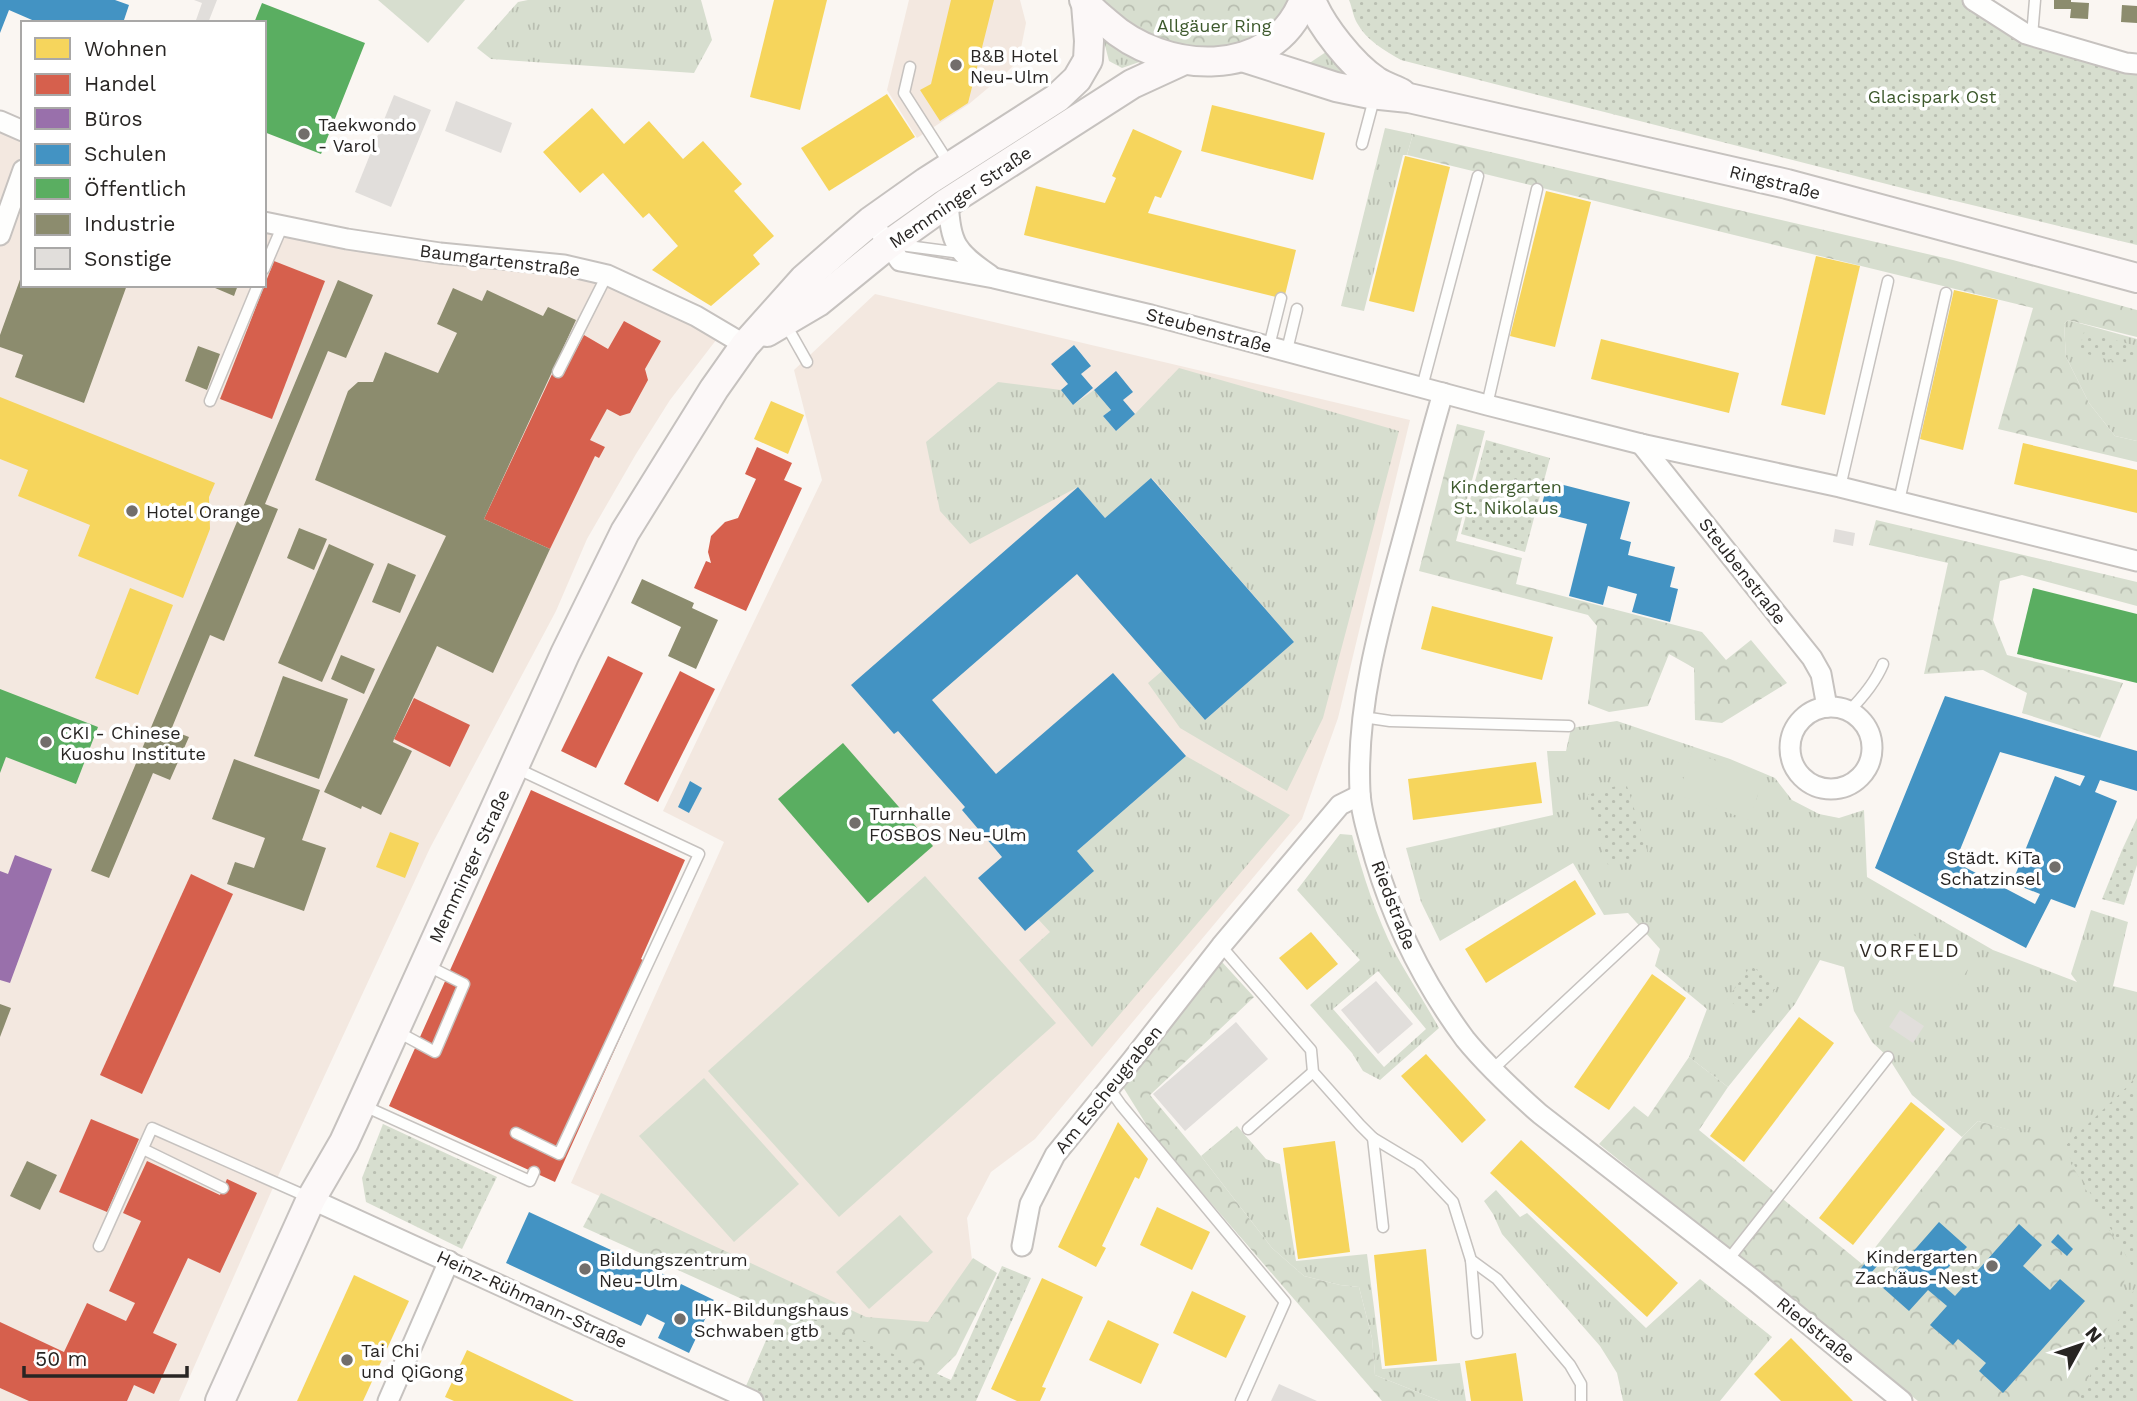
<svg xmlns="http://www.w3.org/2000/svg" width="2137" height="1401" viewBox="0 0 2137 1401" font-family="'Work Sans',sans-serif">
<style>
.built{fill:#f3e8e0}
.grass{fill:url(#grass-tufts);fill-rule:evenodd}
.forest{fill:url(#forest-crowns)}
.park{fill:url(#park-dots)}
.pitch{fill:#d7decf}
.homes{fill:#f6d55c}
.shops{fill:#d6604d}
.offices{fill:#9970ab}
.schools{fill:#4393c3;fill-rule:evenodd}
.public{fill:#5aae61}
.industry{fill:#8c8c6e}
.building{fill:#e1dedb}
.lines{fill:none;stroke-linecap:round;stroke-linejoin:round}
.service-casing{stroke:#c6c2bf;stroke-width:13}
.minor-casing{stroke:#c6c2bf;stroke-width:23}
.secondary-casing{stroke:#c6c2bf;stroke-width:32}
.service{stroke:#fefefd;stroke-width:10}
.minor{stroke:#fefefd;stroke-width:19}
.secondary{stroke:#fcf8f8;stroke-width:28}
.poi-dot{fill:#726e6b;stroke:#fff;stroke-width:2.5}
.labels{text-anchor:middle;dominant-baseline:central;stroke-width:7;stroke-linejoin:round;paint-order:stroke}
.park-label{font-size:18px;fill:#3d592c;stroke:#fff}
.poi-label{font-size:18px;fill:#282523;stroke:#fff;text-anchor:start}
.street-label{font-size:18px;fill:#282523;stroke:#fff}
.neighbourhood-label{font-size:19px;letter-spacing:2px;fill:#2f2923;stroke:#fff}
</style>
<defs>
<pattern id="grass-tufts" width="24" height="20" patternUnits="userSpaceOnUse" patternTransform="scale(1.75)"><rect width="24" height="20" fill="#d7decf"/><path d="M3 7l-1-3M5 7V3M7 7l1-3M15 17l-1-3M17 17v-4M19 17l1-3" fill="none" stroke="#b9beb1"/></pattern>
<pattern id="forest-crowns" width="20" height="18" patternUnits="userSpaceOnUse" patternTransform="scale(1.75)"><rect width="20" height="18" fill="#d7decf"/><path d="M2 6a3 3 0 1 1 6 0M12 15a3 3 0 1 1 6 0" fill="none" stroke="#b9beb1"/></pattern>
<pattern id="park-dots" width="8" height="8" patternUnits="userSpaceOnUse" patternTransform="scale(1.75)"><rect width="8" height="8" fill="#d7decf"/><path d="M2 2h.1M6 6h.1" fill="none" stroke="#b9beb1" stroke-width="1.8" stroke-linecap="round"/></pattern>
</defs>
<rect width="100%" height="100%" fill="#faf6f2"/>
<!-- built -->
<g class="built">
<path d="M909,0h111l6,23 -5,25 -5,15 -10,10 -37,31 -52,34 -30,-48z"/>
<path d="M0,121l23,10v154h241v-63l343,53 116,56 -53,69 -34,54 -49,85 -31,72 -126,237 -151,326 -100,227h-179z"/>
<path d="M875,294l535,126 -72,298 -36,101 -267,320 -44,33 -24,46 7,59 -47,69 -356,-163 153,-341 -61,-31 159,-331 -28,-110z"/>
</g>
<!-- grass -->
<g class="grass">
<path d="M528,0h173l11,40 -18,33 -203,-14 -14,-11 41,-46z"/>
<path d="M1100,26l51,32 -29,10 -13,-7z"/>
<path d="M1326,52l41,36 -68,-18z"/>
<path d="M1385,128l28,6 -6,21h-4l-39,156 -23,-5z"/>
<path d="M2068,320l69,19v102l-22,-5 -26,-33 -23,-46 -2,-33z"/>
<path d="M1179,368l220,63 -76,287 -36,73 -107,-63 -32,-45 14,-12 43,49 89,-78 -142,-164 -47,40 -27,-31 -108,57 -30,-33 -14,-69 72,-60 63,8 12,15 21,-15 17,20 -8,6 13,15 19,-17z"/>
<path d="M1617,721l113,38 45,19 17,22 27,14 20,4 25,-8 3,67 126,73 84,32 -6,-8 20,-64 37,12 -15,64 24,6v409h-55l-73,-271 -31,-9 -16,16 -50,-42 -24,-38 -16,-15 -18,-31 -10,-44 -24,-7 -25,44 -67,83 -39,-30 18,-48 -52,-43 5,-17 -32,-36 -24,2 -31,-52 -133,78 -19,-39 -15,-54 147,-33 -6,-64h19l5,-23z"/>
<path d="M1186,756l104,59 -198,232 -73,-87 31,-28 -12,-13 39,-68z"/>
<path d="M1340,834l12,1c11,40 24,81 43,118 14,25 30,50 44,75l-59,52 -17,-9 -11,-18 -42,-48 50,-45 -63,-70zM1378,971l48,58 -42,38 -51,-58z"/>
<path d="M1237,1126l29,33 14,5 16,97 71,-7 15,115 78,-6 6,38h-26l-65,-26 -3,-37 -13,-51 -19,-2 -36,-9 -32,-28 -71,-92z"/>
<path d="M1496,1190l24,27 7,-4 119,115 54,-49 72,58 -52,64h-97l-6,-28 -17,-27 -98,-112 -9,-20 -9,-13z"/>
</g>
<!-- forest -->
<g class="forest">
<path d="M1097,0h198l-1,3 -44,42 -58,5 -44,-12z"/>
<path d="M1413,134l540,126 184,50v27l-69,-17 -4,4 2,33 23,46 26,33 22,5v21l-139,-33 35,-121 -626,-153z"/>
<path d="M1457,424l28,7 -29,110 66,17 -6,26 186,48 24,28 25,-20 36,43 -65,40 -27,-3 -1,-52 -25,-14 -21,52 -39,6 -21,-8 9,-78 -9,-11 -169,-44z"/>
<path d="M1876,520l261,62v24l-115,-31 -22,6 -7,39 14,35 116,28 -23,55 -78,-25 5,-20 -44,-23 -59,4 24,-111 -79,-18z"/>
<path d="M1222,962l32,35 -104,98 51,61 71,92 32,28 36,9 19,2 13,51 3,37 65,26h-58l-228,-264 -31,-50z"/>
<path d="M1689,1057l39,30 -29,43 163,134 102,-129 14,-14 76,21 16,20 60,104 -47,126 -1,9h-164l-319,-257 35,-38 14,11z"/>
<path d="M601,1193l265,124 62,5 45,-64 24,15 -41,82 -36,35 -92,-52 -245,-111z"/>
</g>
<!-- park -->
<g class="park">
<path d="M1349,0h615l173,70v175l-223,-54 -513,-131c-16,-9 -35,-20 -44,-37 -4,-7 -5,-16 -8,-23z"/>
<path d="M2084,332l53,14v21l-58,-15z"/>
<path d="M1486,440l64,18 -25,94 -64,-18z"/>
<path d="M1626,783l22,70 -40,12 -21,-70z"/>
<path d="M2137,818v47l-13,40 -22,-6 20,-49z"/>
<path d="M1751,966l27,19 -24,33 -27,-19z"/>
<path d="M2137,1074v201l-73,-128 66,-63z"/>
<path d="M383,1124l114,53 -35,72 -96,-47 -4,-24z"/>
<path d="M1002,1266l29,12 -55,123h-220l-14,-6 40,-91 169,76z"/>
<path d="M2137,1284v117h-60z"/>
</g>
<!-- pitch -->
<g class="pitch">
<path d="M378,0h87l-37,43z"/>
<path d="M1692,752l72,26 -15,42 -71,-25z"/>
<path d="M925,876l131,147 -217,194 -131,-146z"/>
<path d="M1901,927l67,42 -24,39 -67,-44z"/>
<path d="M704,1078l95,106 -65,58 -95,-106z"/>
<path d="M900,1215l33,37 -64,57 -33,-37z"/>
</g>
<!-- homes -->
<g class="homes">
<path d="M774,0h53l-27,110 -50,-13z"/>
<path d="M951,0h43l-26,103 -28,18 -20,-31 11,-6z"/>
<path d="M887,94l28,43 -86,54 -28,-43z"/>
<path d="M1212,105l113,28 -12,47 -112,-29z"/>
<path d="M592,108l32,36 25,-23 34,38 20,-18 39,43 -8,7 40,45 -21,19 7,9 -49,42 -59,-36 26,-24 -29,-33 -6,5 -40,-45 -23,20 -37,-41z"/>
<path d="M1133,129l49,22 -21,47 -6,-2 -7,17 148,37 -12,49 -260,-64 12,-49 69,17 11,-25 -4,-2z"/>
<path d="M1405,156l45,11 -36,145 -45,-11z"/>
<path d="M1546,191l45,11 -36,145 -45,-11z"/>
<path d="M1816,256l44,10 -35,149 -44,-10z"/>
<path d="M1954,290l44,10 -35,150 -43,-11z"/>
<path d="M1601,339l138,34 -10,40 -138,-34z"/>
<path d="M0,397l215,86 -6,14 1,32 -27,69 -105,-42 12,-31 -72,-29 10,-26 -28,-11z"/>
<path d="M771,401l33,14 -16,39 -34,-15z"/>
<path d="M2023,443l114,27v43l-123,-29z"/>
<path d="M130,588l43,17 -35,90 -43,-17z"/>
<path d="M1432,606l121,31 -11,43 -121,-31z"/>
<path d="M1536,762l6,41 -129,17 -5,-41z"/>
<path d="M390,832l29,11 -14,35 -29,-11z"/>
<path d="M1575,880l21,34 -110,69 -21,-34z"/>
<path d="M1311,932l27,32 -31,26 -28,-32z"/>
<path d="M1652,974l34,24 -77,112 -35,-23z"/>
<path d="M1799,1017l35,26 -90,119 -34,-26z"/>
<path d="M1426,1054l60,66 -24,23 -61,-67z"/>
<path d="M1911,1102l34,27 -92,116 -34,-27z"/>
<path d="M1118,1122l30,37 -9,20 -4,-2 -33,69 4,2 -10,19 -38,-20z"/>
<path d="M1521,1140l157,143 -31,34 -157,-144z"/>
<path d="M1335,1141l15,111 -52,7 -15,-111z"/>
<path d="M1157,1207l53,25 -18,38 -52,-25z"/>
<path d="M1426,1249l11,112 -52,5 -11,-111z"/>
<path d="M354,1275l55,26 -46,100h-66z"/>
<path d="M1042,1278l41,19 -41,90 4,1 -6,13h-23l-26,-12z"/>
<path d="M1192,1291l54,25 -20,42 -53,-25z"/>
<path d="M1108,1320l51,24 -18,40 -52,-24z"/>
<path d="M1791,1338l62,63h-72l-27,-27z"/>
<path d="M467,1350l107,51h-120l-9,-4z"/>
<path d="M1516,1353l7,48h-52l-6,-40z"/>
</g>
<!-- shops -->
<g class="shops">
<path d="M274,261l51,20 -53,138 -52,-20z"/>
<path d="M624,321l37,20 -16,28 3,11 -18,33 -10,3 -13,-7 -17,31 15,7 -6,11 -4,-2 -45,93 -66,-30 70,-149 9,4 21,-39 24,14z"/>
<path d="M757,447l35,16 -8,17 18,8 -56,123 -52,-23 12,-27 5,2 -3,-11 3,-16 14,-14 13,-4 18,-39 -11,-5z"/>
<path d="M608,656l35,17 -47,95 -35,-17z"/>
<path d="M680,671l35,18 -57,113 -34,-18z"/>
<path d="M414,698l56,27 -20,42 -56,-28z"/>
<path d="M531,790l154,70 -44,99 12,6 -98,217 -166,-76z"/>
<path d="M191,874l42,20 -91,200 -42,-19z"/>
<path d="M91,1119l48,20 -32,73 -48,-20z"/>
<path d="M147,1161l73,34 7,-16 30,14 -37,80 -32,-15 -35,75 24,11 -23,50 -20,-9 -7,16h-98l-29,-13v-66l64,30 23,-49 39,18 9,-18 -26,-12 32,-70 -18,-8z"/>
</g>
<!-- offices -->
<path class="offices" d="M15,855l37,14 -42,114 -10,-3v-109l8,3z"/>
<!-- schools -->
<g class="schools">
<path d="M0,0h115l14,5 -6,18h-84l-30,-13 -9,23z"/>
<path d="M1074,345l17,21 -10,8 12,14 -20,17 -12,-15 7,-6 -17,-20z"/>
<path d="M1116,371l17,21 -10,8 12,14 -19,17 -13,-15 8,-6 -17,-20z"/>
<path d="M1151,478l143,164 -89,78 -128,-146 -145,126 64,74 117,-101 73,83 -109,95 17,20 -69,60 -47,-53 24,-21 -40,-47 3,-3 -67,-76 -4,3 -43,-49 227,-198 27,31z"/>
<path d="M1548,481l82,21 -10,37 11,3 -3,13 47,12 -5,20 8,2 -8,33 -38,-10 5,-18 -29,-8 -5,19 -34,-9 18,-72 -47,-12z"/>
<path d="M1945,696l192,55v40l-37,-11 -5,12 22,9 -42,107 -24,-9 -25,49 -151,-80zM2000,752l85,24 -5,10 -25,-10 -43,107 28,11 -5,10 -80,-42z"/>
<path d="M690,781l12,7 -13,25 -11,-6z"/>
<path d="M529,1212l136,63 -3,7 16,8 3,-6 33,16 -25,53 -31,-15 7,-15 -18,-9 -6,12 -135,-63z"/>
<path d="M1939,1222l28,25 -30,33 18,16 64,-72 23,21 -19,21 27,24 10,-11 25,22 -82,92 -24,-22 7,-8 -28,-24 -5,6 -23,-20 17,-19 -19,-16 -19,21 -27,-24z"/>
<path d="M2058,1234l15,15 -6,7 -16,-14z"/>
<path d="M1870,1258l8,7 -16,18 -8,-7z"/>
</g>
<!-- public -->
<g class="public">
<path d="M262,3l103,40 -44,111 -57,-22v-109h-10z"/>
<path d="M2033,588l104,26v69l-120,-29z"/>
<path d="M0,689l98,38 -22,57 -70,-27 -6,16z"/>
<path d="M843,743l90,103 -65,57 -90,-104z"/>
</g>
<!-- industry -->
<g class="industry">
<path d="M2054,0h17v2l18,1 -1,16 -18,-1 1,-9h-17z"/>
<path d="M2122,5l15,1v17l-16,-1z"/>
<path d="M22,274l1,11h104l-43,118 -69,-26 8,-22 -23,-8v-12z"/>
<path d="M338,280l35,15 -27,63 -18,-7 -63,153 13,5 -54,132 -14,-6 -39,95 18,7 -19,43 -17,-7 -44,105 -18,-7z"/>
<path d="M208,285h30l-4,11z"/>
<path d="M453,288l29,13 5,-11 56,26 5,-9 28,13 -92,199 66,30 -57,124 -56,-27 -43,93 -1,3 19,9 -31,64 -19,-9 -1,3 -37,-17 122,-256 -131,-56 33,-89 10,-9h15l12,-30 53,21 19,-40 -20,-9z"/>
<path d="M198,346l22,8 -13,36 -22,-9z"/>
<path d="M299,528l28,11 -13,31 -27,-12z"/>
<path d="M329,544l45,20 -52,118 -44,-19z"/>
<path d="M388,563l28,12 -16,38 -28,-11z"/>
<path d="M642,579l52,24 -2,5 26,12 -22,49 -28,-13 13,-29 -50,-24z"/>
<path d="M341,655l34,14 -11,25 -33,-15z"/>
<path d="M283,676l65,23 -29,80 -65,-23z"/>
<path d="M234,759l86,31 -18,50 24,8 -22,63 -77,-27 8,-22 19,6 11,-30 -53,-19z"/>
<path d="M0,1004l11,4 -11,29z"/>
<path d="M27,1161l30,14 -17,35 -30,-14z"/>
</g>
<!-- building -->
<g class="building">
<path d="M194,0h23l-9,23h-13l7,-20z"/>
<path d="M394,95l37,15 -40,97 -36,-15z"/>
<path d="M456,101l56,22 -11,30 -56,-22z"/>
<path d="M1835,529l20,4 -2,13 -20,-4z"/>
<path d="M1376,981l37,43 -35,30 -37,-44z"/>
<path d="M1900,1010l24,16 -11,17 -24,-16z"/>
<path d="M1236,1022l32,37 -83,72 -32,-37z"/>
<path d="M1279,1384l38,17h-46z"/>
</g>
<g class="lines">
<defs>
<g id="service">
<path d="M2032,36l3,-36"/>
<path d="M910,67l-6,26 46,72"/>
<path d="M1362,144l12,-45"/>
<path d="M900,245l61,8"/>
<path d="M264,269l18,-42"/>
<path d="M785,323l22,39"/>
<path d="M1269,346l12,-48"/>
<path d="M1287,350l10,-41"/>
<path d="M558,372l49,-97"/>
<path d="M1422,387l56,-211"/>
<path d="M210,401l48,-116"/>
<path d="M1487,405l50,-216"/>
<path d="M1840,487l48,-206"/>
<path d="M1899,501l47,-208"/>
<path d="M1849,711c14,-14 26,-28 34,-47"/>
<path d="M1363,717l27,4 179,5"/>
<path d="M1221,946l90,104 2,22 47,53 13,13 45,27 35,37 18,58 26,19 73,86 11,19v17"/>
<path d="M398,1032l37,20 29,-68 -36,-18"/>
<path d="M1493,1069l150,-140"/>
<path d="M1109,1088l12,17 164,197 -44,99"/>
<path d="M362,1105l168,76 4,-9"/>
<path d="M1248,1129l65,-57"/>
<path d="M516,1133l43,21 140,-300 -181,-85"/>
<path d="M1373,1138l10,89"/>
<path d="M143,1149l80,39"/>
<path d="M99,1246l53,-118 156,69"/>
<path d="M1471,1260l6,73"/>
<path d="M1728,1260l160,-203"/>
</g>
<g id="minor">
<path d="M1973,0l53,34 100,29 11,1"/>
<path d="M0,121l23,10"/>
<path d="M948,202c3,42 7,49 42,73"/>
<path d="M264,222l83,17 93,14 124,12 43,10 89,41 49,29"/>
<path d="M0,235l23,-65"/>
<path d="M882,235l18,26 94,17 157,37 336,90 154,39 199,43 297,74"/>
<path d="M1443,393c-15,51 -28,102 -42,153 -22,80 -45,162 -41,246 1,22 9,45 15,67 19,64 50,126 90,180 22,27 49,52 75,75l215,167 147,120"/>
<path d="M1641,444l171,214 9,16 6,33"/>
<circle cx="1831" cy="748" r="41"/>
<path d="M311,1199l442,202"/>
<path d="M1022,1246l8,-42 25,-49 77,-95 89,-114 119,-141 20,-10"/>
<path d="M388,1401l61,-140"/>
</g>
<g id="secondary">
<path d="M1084,0c5,9 15,16 23,23 56,51 165,59 197,-23"/>
<path d="M1311,0c10,26 41,65 65,81 8,5 17,8 25,12"/>
<path d="M1242,57l94,30 34,7 39,4 378,86 350,94"/>
<path d="M767,332l51,-30 70,-57 60,-43 184,-118 50,-23"/>
<path d="M220,1401l91,-202 33,-57 17,-37 204,-451 60,-122 89,-143 31,-44 59,-66 40,-35 27,-23 55,-39 131,-84 20,-19 11,-19 1,-19 -3,-37"/>
</g>
</defs>
<!-- service casing -->
<use href="#service" class="service-casing"/>
<!-- minor casing -->
<use href="#minor" class="minor-casing"/>
<!-- secondary casing -->
<use href="#secondary" class="secondary-casing"/>
<!-- service -->
<use href="#service" class="service"/>
<!-- minor -->
<use href="#minor" class="minor"/>
<!-- secondary -->
<use href="#secondary" class="secondary"/>
</g>
<!-- markers -->
<g class="poi-dot">
<circle cx="956" cy="65" r="7"/>
<circle cx="304" cy="134" r="7"/>
<circle cx="132" cy="511" r="7"/>
<circle cx="46" cy="742" r="7"/>
<circle cx="855" cy="823" r="7"/>
<circle cx="2055" cy="867" r="7"/>
<circle cx="1992" cy="1266" r="7"/>
<circle cx="585" cy="1269" r="7"/>
<circle cx="680" cy="1319" r="7"/>
<circle cx="347" cy="1360" r="7"/>
</g>
<g class="labels">
<!-- park labels -->
<g class="park-label">
<text x="1214" y="25">Allgäuer Ring</text>
<text x="1932" y="96">Glacispark Ost</text>
<text x="1506" y="486">Kindergarten<tspan x="1506" dy="21">St. Nikolaus</tspan></text>
</g>
<!-- poi labels -->
<g class="poi-label">
<text x="970" y="55">B&amp;B Hotel<tspan x="970" dy="21">Neu-Ulm</tspan></text>
<text x="318" y="124">Taekwondo<tspan x="318" dy="21">- Varol</tspan></text>
<text x="146" y="511">Hotel Orange</text>
<text x="60" y="732">CKI - Chinese<tspan x="60" dy="21">Kuoshu Institute</tspan></text>
<text x="869" y="813">Turnhalle<tspan x="869" dy="21">FOSBOS Neu-Ulm</tspan></text>
<text x="2041" y="857" text-anchor="end">Städt. KiTa<tspan x="2041" dy="21">Schatzinsel</tspan></text>
<text x="1978" y="1256" text-anchor="end">Kindergarten<tspan x="1978" dy="21">Zachäus-Nest</tspan></text>
<text x="599" y="1259">Bildungszentrum<tspan x="599" dy="21">Neu-Ulm</tspan></text>
<text x="694" y="1309">IHK-Bildungshaus<tspan x="694" dy="21">Schwaben gtb</tspan></text>
<text x="361" y="1350">Tai Chi<tspan x="361" dy="21">und QiGong</tspan></text>
</g>
<!-- street labels -->
<g class="street-label">
<text transform="translate(1775 182) rotate(14)">Ringstraße</text>
<text transform="translate(960 197) rotate(-34)">Memminger Straße</text>
<text transform="translate(500 260) rotate(7)">Baumgartenstraße</text>
<text transform="translate(1209 330) rotate(15)">Steubenstraße</text>
<text transform="translate(1743 571) rotate(52)">Steubenstraße</text>
<text transform="translate(469 866) rotate(-65)">Memminger Straße</text>
<text transform="translate(1394 905) rotate(69)">Riedstraße</text>
<text transform="translate(1108 1089) rotate(-51)">Am Escheugraben</text>
<text transform="translate(532 1299) rotate(25)">Heinz-Rühmann-Straße</text>
<text transform="translate(1816 1330) rotate(39)">Riedstraße</text>
</g>
<!-- neighbourhood labels -->
<g class="neighbourhood-label">
<text x="1910" y="950">VORFELD</text>
</g>
</g>
<!-- legend -->
<rect x="21" y="21" width="245" height="266" fill="#ffffff" stroke="#a9a8a7" stroke-width="2"/>
<rect x="35" y="38" width="35" height="21" fill="#f6d55c" stroke="#a9a8a7" stroke-width="2"/>
<text x="84" y="56" font-size="21" fill="#282523">Wohnen</text>
<rect x="35" y="74" width="35" height="21" fill="#d6604d" stroke="#a9a8a7" stroke-width="2"/>
<text x="84" y="91" font-size="21" fill="#282523">Handel</text>
<rect x="35" y="108" width="35" height="21" fill="#9970ab" stroke="#a9a8a7" stroke-width="2"/>
<text x="84" y="126" font-size="21" fill="#282523">Büros</text>
<rect x="35" y="144" width="35" height="21" fill="#4393c3" stroke="#a9a8a7" stroke-width="2"/>
<text x="84" y="161" font-size="21" fill="#282523">Schulen</text>
<rect x="35" y="178" width="35" height="21" fill="#5aae61" stroke="#a9a8a7" stroke-width="2"/>
<text x="84" y="196" font-size="21" fill="#282523">Öffentlich</text>
<rect x="35" y="214" width="35" height="21" fill="#8c8c6e" stroke="#a9a8a7" stroke-width="2"/>
<text x="84" y="231" font-size="21" fill="#282523">Industrie</text>
<rect x="35" y="248" width="35" height="21" fill="#e1dedb" stroke="#a9a8a7" stroke-width="2"/>
<text x="84" y="266" font-size="21" fill="#282523">Sonstige</text>
<!-- north arrow -->
<g transform="translate(2081 1345) rotate(50)" stroke="#ffffff" stroke-width="5" paint-order="stroke">
<path d="M0-5L12 26L0 18L-12 26Z" fill="#282523"/>
<text y="-10" font-size="19" font-weight="bold" text-anchor="middle" fill="#282523">N</text>
</g>
<!-- scale -->
<path d="M24 1366v10h163v-10" fill="none" stroke="#282523" stroke-width="3.5"/>
<text x="35" y="1366" font-size="21" fill="#282523" stroke="#ffffff" stroke-width="5" paint-order="stroke">50 m</text>
</svg>
